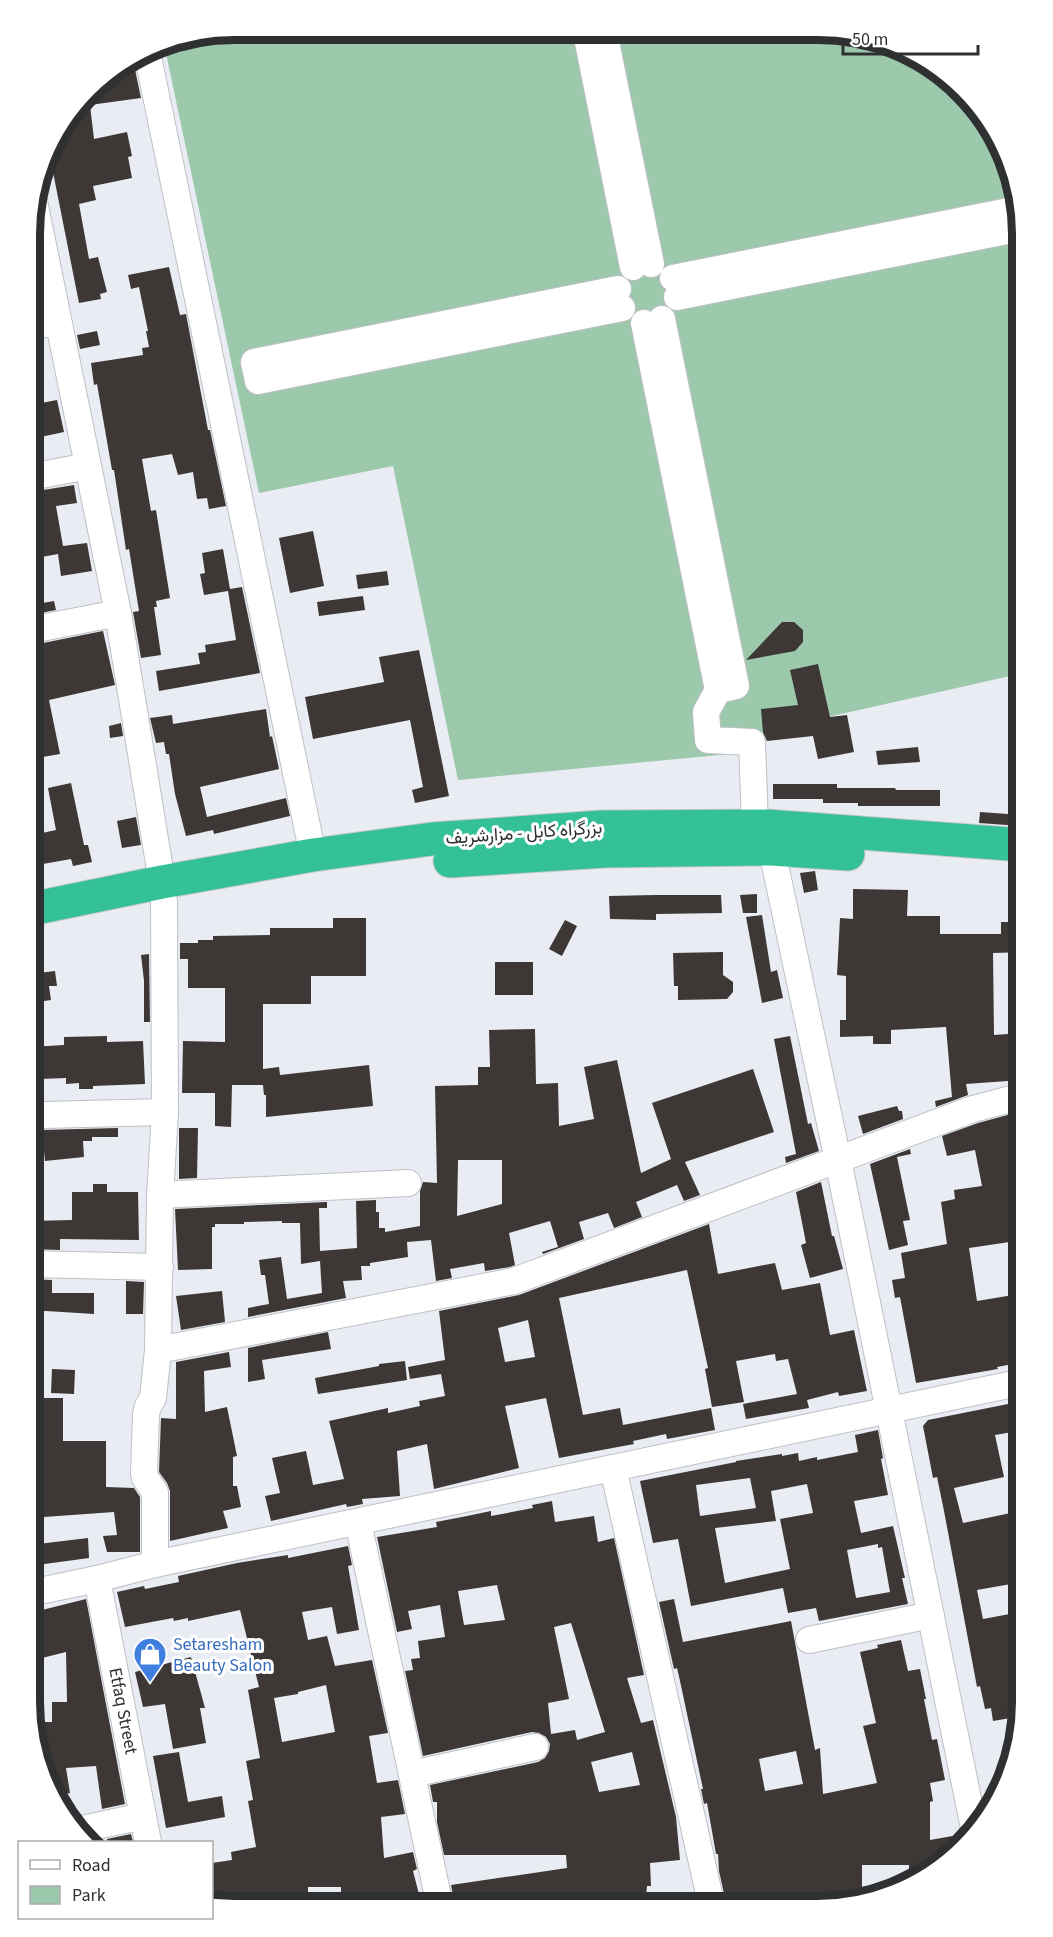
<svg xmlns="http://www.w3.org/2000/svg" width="1053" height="1937" viewBox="0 0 1053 1937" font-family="'Source Sans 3',Vazirmatn,sans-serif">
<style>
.green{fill:#9cc8ac}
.building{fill:#3d3836;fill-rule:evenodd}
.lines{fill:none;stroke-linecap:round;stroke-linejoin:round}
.minor-casing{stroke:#bec0c6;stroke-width:28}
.highway-casing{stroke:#c9c9ca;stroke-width:35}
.minor{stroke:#fff;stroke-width:26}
.highway{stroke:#35c198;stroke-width:33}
.labels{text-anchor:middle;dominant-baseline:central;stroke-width:6;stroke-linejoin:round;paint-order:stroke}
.street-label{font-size:18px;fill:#2f3032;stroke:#fff}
.shop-label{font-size:18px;fill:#366cbe;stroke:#fff;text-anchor:start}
.rim{fill:none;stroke:#2f3032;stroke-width:8}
</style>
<rect width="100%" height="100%" fill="#e9ecf2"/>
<!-- green -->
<path class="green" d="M235,30l623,4 95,47 59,88 11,66v438l-262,59 1,20 -22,1 -282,27 -65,-314 -134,27 -95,-449z"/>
<!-- building -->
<g class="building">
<path d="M133,60l8,38 -51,7 4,34 33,-7 5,24 -4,1 4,21 -39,8 3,14 -17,4 10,55 9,-2 9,35 -7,2 1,5 -22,4 -30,-151 2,-8 49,-63z"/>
<path d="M169,267l11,48 6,-1 22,116h2l16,76 -17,3 -2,-11 -10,1 -4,-27 -15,3 -6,-21 -30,5 9,52 5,-1 14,88 -14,3 1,6h-3l7,48 -20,3 -8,-46 6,-1 -10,-62 -3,1 -12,-80h-2l-15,-86 -3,1 -3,-22 52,-8 -1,-7 7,-1 -3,-16h2l-9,-44 -8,2 -3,-14z"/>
<path d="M97,331l3,14 -20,4 -3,-14z"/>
<path d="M57,400l7,32 -33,7v-34z"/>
<path d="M74,485l3,18 -21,3 7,40 24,-3 5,28 -31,5 -3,-22 -27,5v-67z"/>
<path d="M313,531l11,55 -34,7 -11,-55z"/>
<path d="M223,549l7,40 12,-2 18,86 -101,18 -3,-20 44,-7 -2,-11 8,-1 -1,-7 31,-5 -8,-49 -24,4 -4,-21 5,-1 -3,-20z"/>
<path d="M387,571l2,14 -31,4 -2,-14z"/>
<path d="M363,596l2,14 -46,6 -2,-14z"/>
<path d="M54,601l2,9 -25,5v-10z"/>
<path d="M782,622h12l9,8v12l-8,9 -49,9z"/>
<path d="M103,631l12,54 -66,15 11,54 -29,5v-85l7,-1 -5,-28z"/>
<path d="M419,650l30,146 -34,7 -3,-13 11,-3 -13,-67 -97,19 -8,-42 79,-15 -5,-25z"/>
<path d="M818,664l12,53 17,-2 7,37 -36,7 -5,-23 -46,5 -4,-8 -2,-24 37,-4 -8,-35z"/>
<path d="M266,709l4,28 2,-1 7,33 -79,18 7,30 79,-19 4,18 -76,18 -1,-4 -27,6 -11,-42 -6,-40h-3l-2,-12 -8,1 -6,-25 22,-3 1,9z"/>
<path d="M121,723l2,13 -13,2 -1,-12z"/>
<path d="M918,747l2,15 -42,3 -2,-14z"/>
<path d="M71,783l13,62h4l4,17 -19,4 -2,-7 -34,6 -4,-30 23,-5 -8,-42z"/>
<path d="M773,784h64v4h58l1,2h44v16h-82v-3h-35v-4h-50z"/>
<path d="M980,812l43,3v11l-44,-3z"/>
<path d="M136,817l5,28 -19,3 -5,-27z"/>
<path d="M815,871l3,19 -14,3 -4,-20z"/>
<path d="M853,889l55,1 -1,26h33v18h61v-12h22v30l-30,1 1,82 29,-2v47l-57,4 2,11 -32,12 -1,-6 17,-4 -6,-70 -55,3v14h-18v-8l-33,1v-17h6v-44l-9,-1 3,-57 13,1z"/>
<path d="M757,894v19h-14l-3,-18z"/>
<path d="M655,895h66l1,18 -66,1v6l-46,-1 -1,-23z"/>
<path d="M762,915l9,57 6,-2 6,28 -21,5 -16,-86z"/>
<path d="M333,918h33v58h-55v28h-48v65l16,-2 1,8 89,-10 4,41 -107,11v-22h-2l-1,-10h-31l-1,42 -16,-1v-33h-33l1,-52 42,1v-54h-37v-29h-8v-16h18v-3h15v-4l57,-1v-7h63z"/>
<path d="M565,920l12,6 -15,30 -13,-7z"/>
<path d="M723,952v23l10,7v10l-6,7 -49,1v-14h-4l-1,-33z"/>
<path d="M149,954l1,68h-6v-41l-3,-26z"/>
<rect x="495" y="962" width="38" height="33"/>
<path d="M55,971l2,15h-8l2,14 -20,3v-29z"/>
<path d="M535,1029l1,55 22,-1 1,43 35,-7 -10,-52 33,-7 24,113 30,-14 -19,-56 101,-34 21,63 -89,30 15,33 -16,6 -7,-16 -41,17 6,15 -28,11 -6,-15 -29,9 5,17 -41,15 -1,-2 16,-5 -8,-26 -41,12 6,32 -5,2 -25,4 -1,-8 -34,6 2,9 -16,3 -5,-41 -24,2 1,15 -38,6v3h-9l1,14 -19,1 3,17 -98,19v-9l21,-4 -4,-29h-4l-2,-15 22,-3 6,42 35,-6 -2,-32 -19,3 -1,-41h-18v-2l-38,1v2h-29v3h-3v42l-34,1 -3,-61 152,-7v6h-8l1,43 37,-3 -1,-47 20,-1v12h3v16h6v4l35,-6v-35l3,-9 14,1 -2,-97 43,-1v-18h12l-1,-37zM458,1160h44v44l-45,12z"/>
<path d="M107,1036v6l36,-1 2,43 -52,2v3h-14v-6l-13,1v-6l-26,1v-18h-9v-14l33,-2v-8z"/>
<path d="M790,1036l18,88 3,-1 8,28 -33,12 -1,-6 11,-3 -22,-115z"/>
<path d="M897,1106l2,5h3l1,8 -40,15 -5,-18z"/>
<path d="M1011,1114l12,55v71l-54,8 8,53 36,-6 8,52h2v15l-26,5 1,2 -82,14 -16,-86 -5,1 -3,-18 13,-2 -4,-25 46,-9 -6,-42 14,-3 -1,-9 28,-4 -7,-36 -28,6 -5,-20 36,-13z"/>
<path d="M118,1128v9h-26v4h-9l1,16 -39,4 -3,-31z"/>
<path d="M179,1128h19l-1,50 -18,1z"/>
<path d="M910,1149l1,5 -14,3 13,63 -7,1 5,24 -19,5 -19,-86z"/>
<path d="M821,1182l11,54h2l9,33 -33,9 -9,-33 5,-2 -10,-51z"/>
<path d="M93,1184h14v8h31l1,48 -79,-1v11l-29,-1v-28l41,-1v-28h21z"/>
<path d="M709,1224l9,50 57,-11 7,27 38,-7 10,52 24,-5 13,61 -28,5 -1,-4 -31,8 2,8 -63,11 -3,-15 54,-10 -9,-35 -12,2 -1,-7 -39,7 8,41 -32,5 -7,-38 3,-1 -21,-98 -128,28 24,117 37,-7 3,17 88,-17 4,22 -48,9 -1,-5 -33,7 1,3 -75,14 -13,-60 -41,8 14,62 -85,21 -7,-45 -30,7 3,45 -38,3 1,5 -16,3 -1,-3 -75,17 -6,-25 15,-3 -8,-35 34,-7 7,34 31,-6 -15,-58 59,-13v5l32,-7 -1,-5 26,-5 -4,-22 -31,5 -2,-12 37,-7 -6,-49 80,-16zM528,1320l7,37 -30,5 -7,-34z"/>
<path d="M30,1279l22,1v13h42v21l-64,-4z"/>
<path d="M126,1281l18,1 -1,32h-17z"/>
<path d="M222,1291l3,31 -44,8 -5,-34z"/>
<path d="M328,1332l3,17 -69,11 3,19 -17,3v-34z"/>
<path d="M229,1352l2,15 -27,4 1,41 22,-5 10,49 -4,1v29h4l4,21 -18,4 5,17 -58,13v-50l-3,-8 -8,-11 2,-54 15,1v-57z"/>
<path d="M405,1361l2,19 -89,14 -3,-16 64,-12v-2z"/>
<path d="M52,1369l23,1 -1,24 -23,-1z"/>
<path d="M31,1398h32v43h43v46l28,1 6,9v55h-33l-4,-16 14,-1 -3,-23 -84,6z"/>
<path d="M1023,1401v29l-28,5 9,42 -50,11 9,35 58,-12 2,44 -6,1 5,26 -45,8 6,29 37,-7 3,15 -1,89 -29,5 -2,-13 -6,1 -5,-23 -3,1 -33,-176 -7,-34 -4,1 -10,-52 5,-6z"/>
<path d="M878,1430l5,28 -2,1 7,36 -34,6 7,32 32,-7 12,52h-3l6,26 -89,17 -3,-13 -28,5 -5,-25 -92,18 -13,-67 -25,4 -13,-62 96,-19v-1l46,-7v2l16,-3 1,8 18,-4v3l41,-8 -3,-17zM750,1478l6,30 -56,8 -4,-31zM807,1484l6,29 -33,6 10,50 -65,14 -10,-55 61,-7 -5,-30zM878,1544v4l4,-1 8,45 -34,6 -9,-48z"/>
<path d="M552,1501l3,21 39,-6 4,26 16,-4 30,137 -17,3 14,45 12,-3 23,97 4,43 -30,3 1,23h-4l-2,20h-44l2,-12 -29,1v-2h-30v13h-89l-4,-21 116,-17 -1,-13h-122l-7,-33v-20h-4l-3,-17 108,-23 7,-4 4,-7 1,-7 -4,-7 -7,-4 -7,-1 -109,24 -18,-85 8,-1 -2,-11 9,-1 -2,-17 27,-4 -5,-32 -32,6 4,18 -15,3 -20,-95 60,-10 -1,-5 31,-6 24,-5v5l42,-8 -1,-3zM497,1585l8,35 -41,5 -6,-34zM571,1623l34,109 -28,8 -2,-10 -24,4 -3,-31 21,-4 -15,-72zM632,1752l8,33 -41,7 -8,-30z"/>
<path d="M88,1538l1,20 -59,8v-21z"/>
<path d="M348,1546l4,19 -4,1 11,64 -22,4 -5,-27 -30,5 6,28 19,-4 8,30 37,-6 16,73 -19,3 8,47 21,-3 7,34 -24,3 3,41 29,-6 4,17 -4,2 9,35h-81v-19h-33v18h-52l-2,-12 -42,8v-38l20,-3 -1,-8 25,-5 -8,-46 5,-1 -7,-39 14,-3 -12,-68 11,-3 -19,-77 -52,11v-3l-14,3 -1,-3 -48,9 -8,-35 27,-6 1,3 34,-7 -1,-6 59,-13 51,-8v3zM326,1685l9,47 -53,10 -8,-44 24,-4v-2z"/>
<path d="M86,1599l39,205 -23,5 -6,-43 -30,2 4,25 -11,2 -18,-27 -3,-46h14v-20h15l-1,-50 -36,9v-48z"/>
<path d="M674,1599l9,43 108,-21 24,129 5,-2 3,46 54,-11 -14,-57 13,-3 -16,-71 18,-4 -1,-3 24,-5 7,31 12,-2 6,30h-2l8,41 5,-1 8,41 -15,3 3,18 -3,1v38l28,-5 3,12 -18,18 -13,6h-21v-6h-47v34l-38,1 -7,-1v-4h-31l3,12h-62l-8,-36 -1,-17h-2l-9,-51 -3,1 -3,-15h2l-23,-108 -3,-13 -3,1 -15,-67zM796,1751l7,33 -38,7 -6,-32z"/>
<path d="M191,1657l14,51h-5l6,35 -33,6 -8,-45 -22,3 -8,-35z"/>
<path d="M179,1752l9,50 34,-6 3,21 -59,11 -13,-72z"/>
<path d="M131,1834l2,8h-26v-3z"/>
</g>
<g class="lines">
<defs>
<g id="minor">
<path d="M586,32l47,235"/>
<path d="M604,32l47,232"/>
<path d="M147,52l166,803"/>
<path d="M34,201l84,412 44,269"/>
<path d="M673,278l346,-69"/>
<path d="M618,289l-364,73 4,19 364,-73"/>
<path d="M677,297l345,-69"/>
<path d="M662,319l74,367 -18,4 -12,22 2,28 44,2 3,84"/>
<path d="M644,323l74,367"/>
<path d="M32,327l26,-6"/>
<path d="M31,477l57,-11"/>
<path d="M31,630l87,-17"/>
<path d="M768,832l70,328 137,673"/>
<path d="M43,1115l122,-3"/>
<path d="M160,1195l248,-12"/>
<path d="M31,1264l129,3"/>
<path d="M158,1350l356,-69 459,-172 50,-13"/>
<path d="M613,1468l99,439"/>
<path d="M358,1522l82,384"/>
<path d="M155,1564v-72l-10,-14 -1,-4 2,-60 2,-8 5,-8 5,-48 2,-155 5,-83 -1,-211"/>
<path d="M97,1579l51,263"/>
<path d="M30,1593l67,-14 58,-15 868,-182"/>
<path d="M809,1640l122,-25"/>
<path d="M412,1774l123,-27"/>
<path d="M82,1829l61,-13"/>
</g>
<g id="highway">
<path d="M450,861l156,-10 165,-2 77,5"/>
<path d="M31,909l131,-27 151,-27 119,-16 169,-12 166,-1 256,19"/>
</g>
</defs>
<!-- minor casing -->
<use href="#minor" class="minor-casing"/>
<!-- highway casing -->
<use href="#highway" class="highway-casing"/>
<!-- minor -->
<use href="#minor" class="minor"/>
<!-- highway -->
<use href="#highway" class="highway"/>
</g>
<!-- icons -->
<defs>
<symbol id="shop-pin" viewBox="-11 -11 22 30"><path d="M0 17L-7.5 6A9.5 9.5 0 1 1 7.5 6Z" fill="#3f7fe0" stroke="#fff"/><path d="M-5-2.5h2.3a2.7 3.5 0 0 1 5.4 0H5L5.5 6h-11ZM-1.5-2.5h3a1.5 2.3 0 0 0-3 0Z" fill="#fff"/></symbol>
</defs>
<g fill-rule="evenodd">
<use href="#shop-pin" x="131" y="1635" width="38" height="52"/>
</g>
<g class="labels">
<!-- street labels -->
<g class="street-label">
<text transform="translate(524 833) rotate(-4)">بزرگراه کابل - مزارشریف</text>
<text transform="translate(123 1711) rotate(79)">Etfaq Street</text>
</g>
<!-- shop labels -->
<g class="shop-label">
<text x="173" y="1644">Setaresham<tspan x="173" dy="21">Beauty Salon</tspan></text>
</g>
</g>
<!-- crop -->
<path d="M0 0H1053V1937H0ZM234 40H818A194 194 0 0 1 1012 234V1702A194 194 0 0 1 818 1896H234A194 194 0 0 1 40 1702V234A194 194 0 0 1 234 40Z" fill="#fff" fill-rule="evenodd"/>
<path class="rim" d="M234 40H818A194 194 0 0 1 1012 234V1702A194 194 0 0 1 818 1896H234A194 194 0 0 1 40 1702V234A194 194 0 0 1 234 40Z"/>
<!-- legend -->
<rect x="18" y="1841" width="195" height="78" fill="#ffffff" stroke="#acacad" stroke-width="1.5"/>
<rect x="30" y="1860" width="30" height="9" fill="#ffffff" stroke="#acacad" stroke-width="1.5"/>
<text x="72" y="1871" font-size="18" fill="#2f3032">Road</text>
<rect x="30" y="1886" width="30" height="18" fill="#9cc8ac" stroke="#acacad" stroke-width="1.5"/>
<text x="72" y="1901" font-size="18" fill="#2f3032">Park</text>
<!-- scale -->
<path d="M843 45v9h135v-9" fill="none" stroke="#2f3032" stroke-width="3"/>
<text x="852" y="45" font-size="18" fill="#2f3032" stroke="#ffffff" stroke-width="4.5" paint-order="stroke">50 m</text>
</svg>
